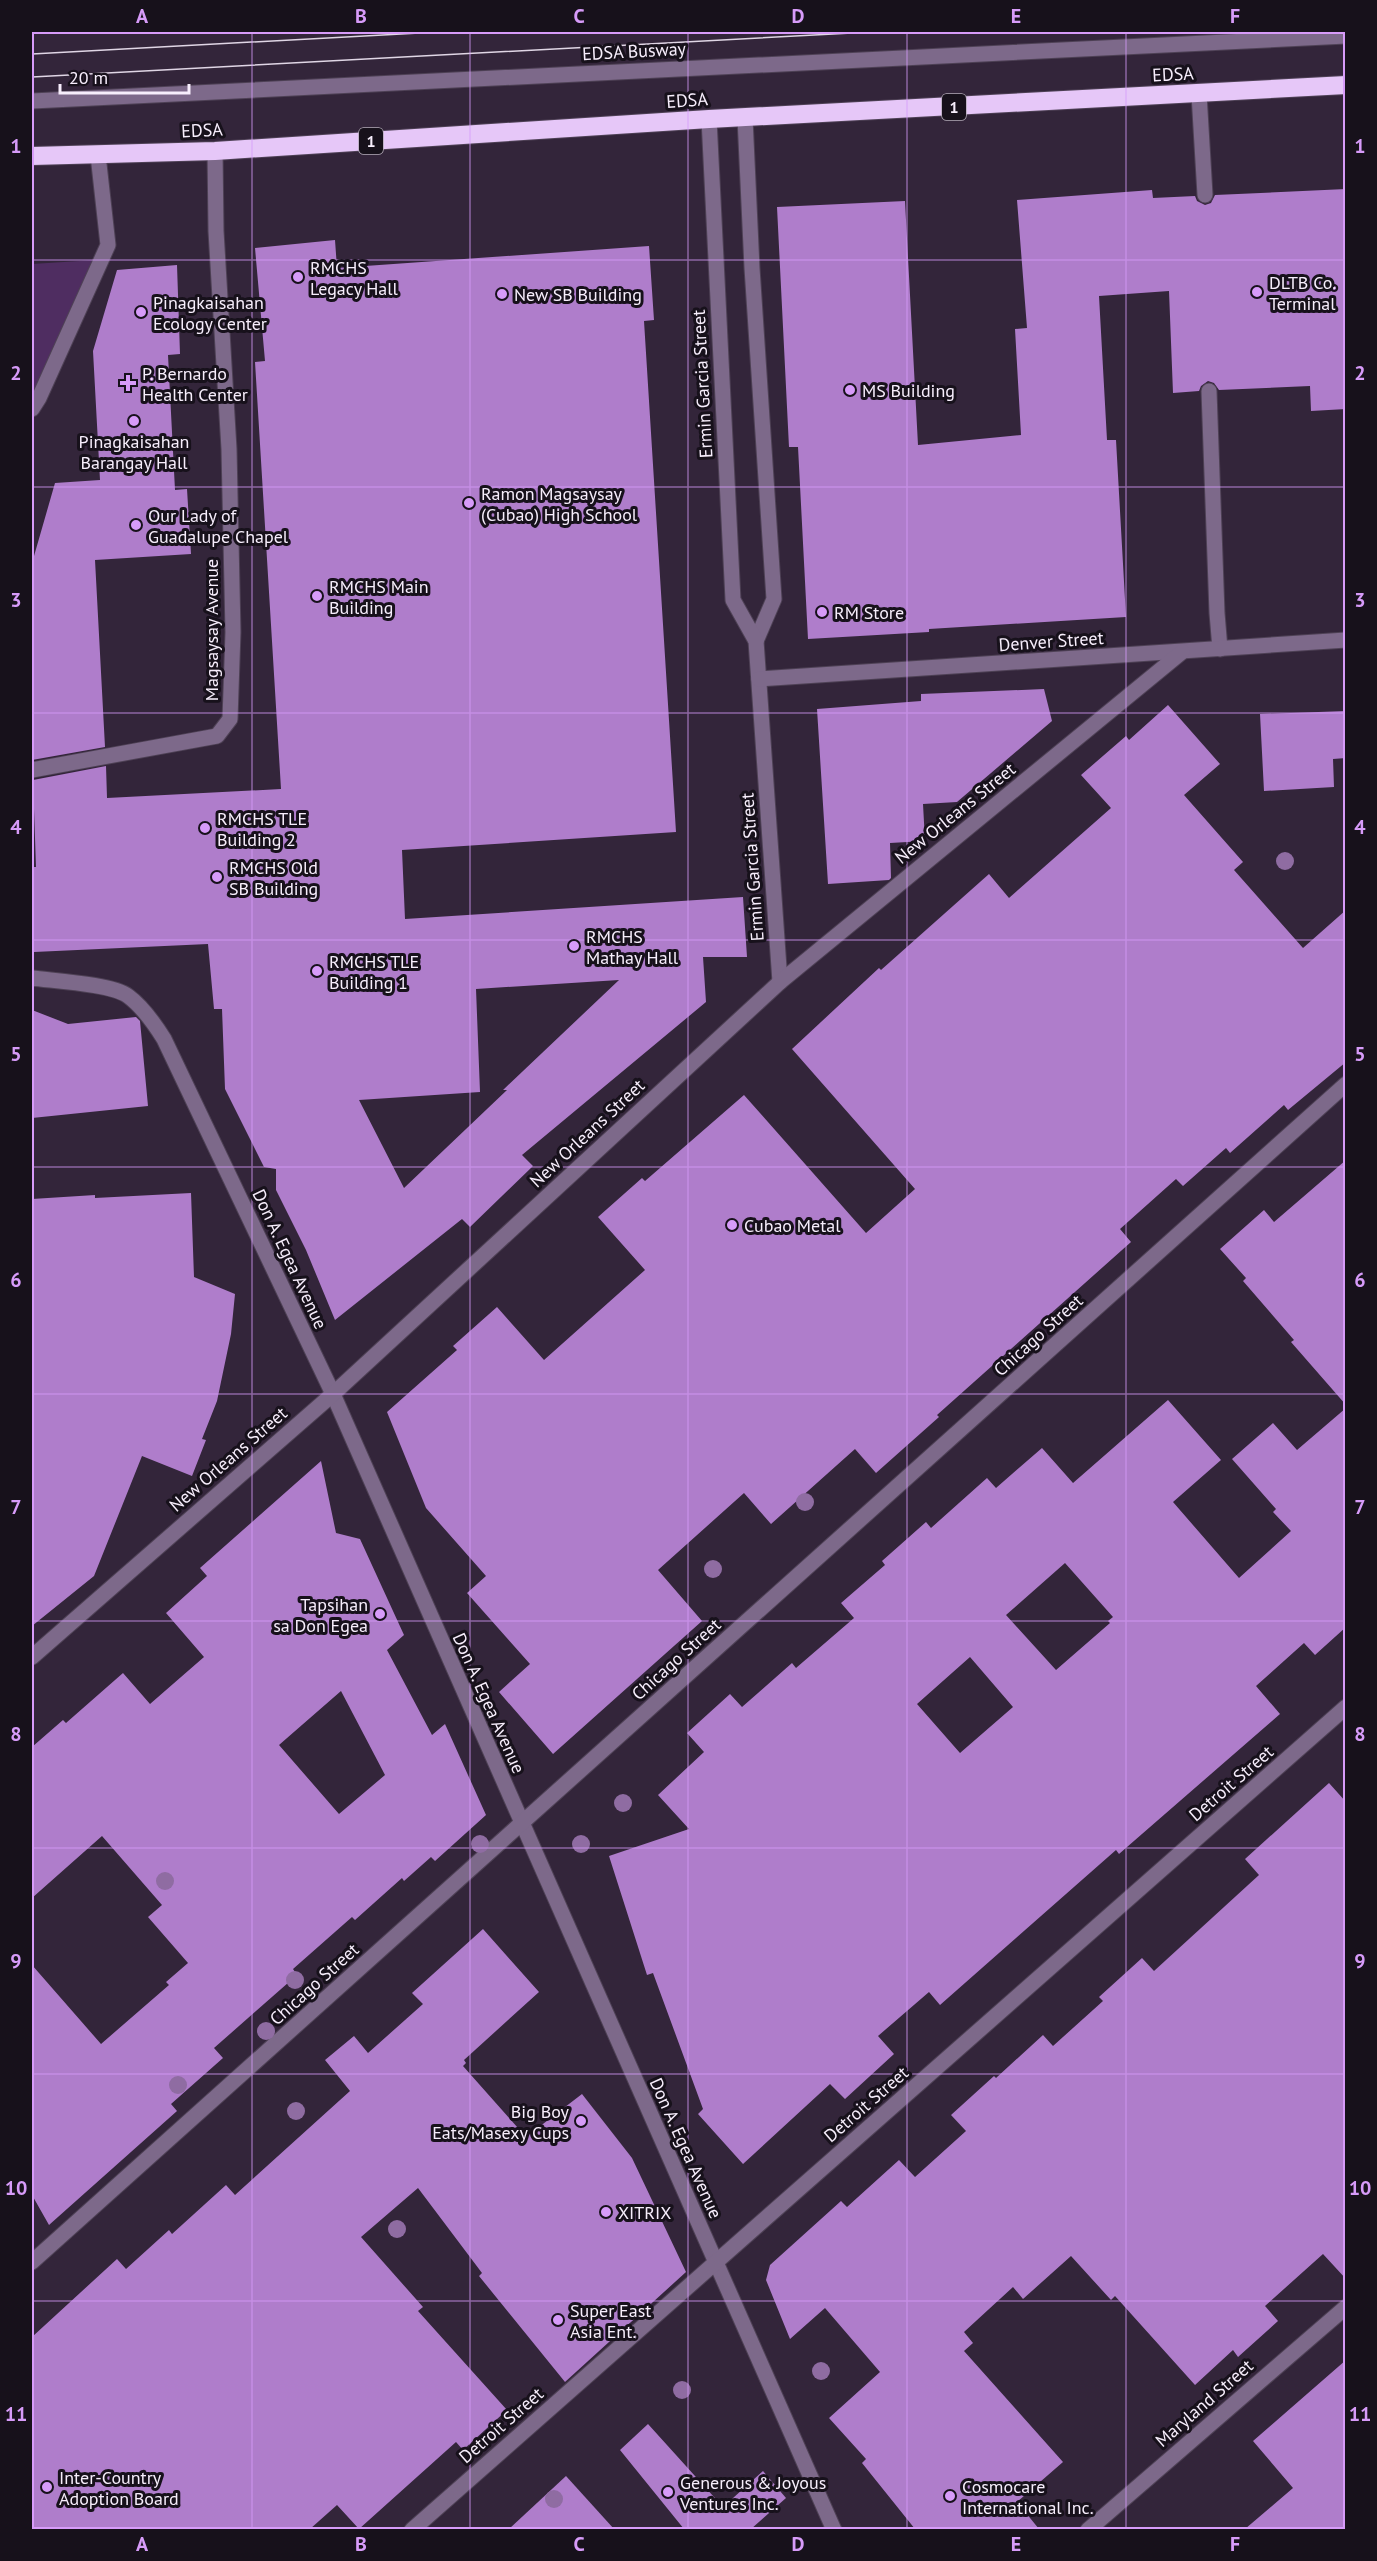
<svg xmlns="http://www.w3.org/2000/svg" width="1377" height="2561" viewBox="0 0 1377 2561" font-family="'PT Sans',sans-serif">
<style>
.green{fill:#4f2d61}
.building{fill:#af7dcb;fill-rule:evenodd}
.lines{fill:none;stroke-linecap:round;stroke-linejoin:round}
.lane-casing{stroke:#4e4155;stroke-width:17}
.street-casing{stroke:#4e4155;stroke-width:17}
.highway-casing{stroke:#4e4155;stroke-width:20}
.lane{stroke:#7d698a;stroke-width:15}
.street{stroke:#7d698a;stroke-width:15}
.highway{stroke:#e6c7f8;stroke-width:18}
.tram{stroke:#e0d6e5;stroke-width:1.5}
.tree{fill:#8f6ca2}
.grid{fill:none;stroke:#d79bf9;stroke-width:1.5;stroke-opacity:0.55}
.poi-dot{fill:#d79bf9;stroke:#17111b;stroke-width:2}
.labels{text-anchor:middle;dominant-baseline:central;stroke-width:6;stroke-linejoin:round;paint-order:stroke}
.shield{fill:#17111b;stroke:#b4acb8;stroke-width:1.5}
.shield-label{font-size:16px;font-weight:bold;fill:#f7eefc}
.street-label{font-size:18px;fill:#f7eefc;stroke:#17111b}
.poi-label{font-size:18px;fill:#f7eefc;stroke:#17111b;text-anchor:start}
.neatline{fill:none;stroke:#d79bf9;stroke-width:2}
.grid-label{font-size:20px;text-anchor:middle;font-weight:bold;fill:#d79bf9}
</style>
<rect width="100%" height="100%" fill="#33253a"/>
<!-- green -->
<path class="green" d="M95,260l-59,131 -4,5v-132z"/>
<!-- building -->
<g class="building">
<path d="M1346,189v220l-35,2 -1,-25 -91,4 -5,-7 -6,-2 -7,5 -2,5 -26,2 -4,-102 -70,5 8,144h9l10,177 -197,12v3l-121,7 -10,-192h-9l-12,-240 128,-6 13,244 103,-10 -6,-106 12,-1 -10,-128 135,-10 1,8 42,-2 2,5 8,4 6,-2 4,-8z"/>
<path d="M335,240l2,28 312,-22 5,74 -10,1 32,511 -274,18 3,69 338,-22 4,60h-44l3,45 -184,153 11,11 -63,61 -8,-8 -127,101 -29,-70 -30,-60v-21l-12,-2 -39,-78 -3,-80h-8l-6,-65 -174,8 -2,-85h4l-3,-87 73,-14 1,32 174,-9 -26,-427 10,-1 -10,-113zM619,980l-116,110h4l-103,98 -45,-88 121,-8 -4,-103z"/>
<path d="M177,265l3,89 -12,1 7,135 12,-1 4,65 -96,6 10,187 -73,13v-197l23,-80 45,-3 -7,-129 24,-81z"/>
<path d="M1044,689l8,32 -95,81 -34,2 2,37 -35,2 1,35 -2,2 -61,4 -11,-175 104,-8v-7z"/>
<path d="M1168,705l52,59 -36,31 59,67 -9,8 69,78 43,-38v152l-58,48 -4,-5 -54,48 -4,-5 -43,38 -7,-7 -56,50 11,13 -194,173 2,2 -63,56 -21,-24 -84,75 -27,-31 -86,77 44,51 -149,133 -54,-62 31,-28 -63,-71 19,-17 -60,-68 -39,-96 70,-62 -4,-4 44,-39 47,53 101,-90 -47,-53 44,-39 3,3 99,-86 122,138 49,-44 -123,-140 87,-81 2,2 108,-96 20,24 102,-90 -30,-33 45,-39 3,4z"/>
<path d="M1346,711v47l-13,1 1,28 -70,4 -4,-77z"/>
<path d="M32,1010l36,14 68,-7 4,4 8,85 -116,12z"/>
<path d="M1346,1160v245l-55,-63 3,-2 -51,-59 3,-3 -26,-29 44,-39 10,12z"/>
<path d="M191,1193l3,84 41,17 -4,40 -14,67 -15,38 4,1 -14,36 -50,-20 -48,120 -62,50v-427l63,-4v3z"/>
<path d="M1168,1400l53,60 -48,42 66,76 52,-47 -18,-19 3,-3 -44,-50 41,-36 24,27 49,-42v219l-31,28 -11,-12 -48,43 24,28 -161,140 -3,-4 -176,155 -11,-13 -51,44 16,18 -49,45 -15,-15 -87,80 -45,-50 5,-5 -50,-136 -6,2 -38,-119 80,-27 -31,-34 46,-43 -17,-19 43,-39 12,13 50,-44 4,5 58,-50 -13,-15 44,-38 -3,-4 44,-39 5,6 56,-50 9,10 46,-40 31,35zM1065,1563l48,54 -5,4 2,2 -54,47 -50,-55zM970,1657l43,50 -53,46 -43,-49z"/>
<path d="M321,1461l15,72 24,6 44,96 -17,15 45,85 13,-11 41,91 -51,46 -4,-4 -27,24 -2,-3 -47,42 -3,-3 -59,52 4,6 -83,73 9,10 -52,46 6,7 -128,114 -17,-30v-230l69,79 68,-59 -3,-3 22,-19 -40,-46 14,-12 -60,-69 -70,62v-151l31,-27 3,3 57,-50 27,31 54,-47 -38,-44 41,-37 -7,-8zM341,1691l44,84 -46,39 -60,-69z"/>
<path d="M1329,1783l17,19v477l-23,-25 -58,52 13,15 -40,36 -5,-7 -38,35 -80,-89 -4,4 -40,-44 -48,43 -10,-12 -49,45 9,11 -9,8 99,111 -46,40 22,27h-124l-53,-66 4,-4 -37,-41 51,-46 -55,-64 -35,31 -24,-59 4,-15 71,-64 6,6 52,-47 16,17 51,-46 -15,-16 43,-39 2,2 47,-43 10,11 50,-45 -4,-4 43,-39 12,13 105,-96 -14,-16z"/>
<path d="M483,1929l56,63 -75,68 2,3 -3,3 63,71 56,-43 50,64 54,114 -121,110 -86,-106 3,-3 -64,-85 -57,49 62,70 -5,4 89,99 -44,40 -7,-8 -97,87 -22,-24 -27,24h-278v-192l85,-78 9,10 43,-39 3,4 54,-49 9,10 115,-104 -25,-31 29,-24 14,17 55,-49 -11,-11z"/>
<path d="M1346,2360v169h-101l48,-41 -40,-47z"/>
<path d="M648,2424l75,83 40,-36 23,27 -35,31h-67l-64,-79z"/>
<path d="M566,2476l48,53h-105z"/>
</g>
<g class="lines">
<defs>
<g id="lane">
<path d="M1199,94l6,101"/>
<path d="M32,101l1314,-65"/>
<path d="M1209,391l8,222 3,36"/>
</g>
<g id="street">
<path d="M745,118l7,150 22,331 -18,42"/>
<path d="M709,119l24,481 23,41 24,341"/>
<path d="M32,409l7,-11 69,-153 -10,-90"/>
<path d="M759,679l587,-39"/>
<path d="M32,770l185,-34 13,-17 3,-87 -4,-183 -13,-218 -1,-80"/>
<path d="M32,978c22,3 80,6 96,18 15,11 26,27 36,43l169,355 501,1136"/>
<path d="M32,1657l301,-263 447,-412 402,-330"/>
<path d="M32,2262l1314,-1178"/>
<path d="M412,2530l934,-823"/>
<path d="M1088,2530l258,-223"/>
</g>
<path id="highway" d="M32,156l183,-5 494,-32 637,-34"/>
</defs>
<!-- lane casing -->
<use href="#lane" class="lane-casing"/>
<!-- street casing -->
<use href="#street" class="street-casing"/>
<!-- highway casing -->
<use href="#highway" class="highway-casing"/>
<!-- lane -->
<use href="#lane" class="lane"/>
<!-- street -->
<use href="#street" class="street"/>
<!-- highway -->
<use href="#highway" class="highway"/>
<!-- tram -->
<g class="tram">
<path d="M32,54l406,-22"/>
<path d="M32,77l839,-45"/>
</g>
</g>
<!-- trees -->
<g class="tree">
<circle cx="1285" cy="861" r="9"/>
<circle cx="805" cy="1502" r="9"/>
<circle cx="713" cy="1569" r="9"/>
<circle cx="623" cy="1803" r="9"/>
<circle cx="480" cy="1844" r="9"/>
<circle cx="581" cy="1844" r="9"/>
<circle cx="165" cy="1881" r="9"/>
<circle cx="295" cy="1980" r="9"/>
<circle cx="266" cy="2031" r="9"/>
<circle cx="178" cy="2085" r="9"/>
<circle cx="296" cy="2111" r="9"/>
<circle cx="397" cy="2229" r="9"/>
<circle cx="821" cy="2371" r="9"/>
<circle cx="682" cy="2390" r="9"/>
<circle cx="554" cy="2499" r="9"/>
</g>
<!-- grid -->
<path class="grid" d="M252,32v2498M470,32v2498M688,32v2498M907,32v2498M1126,32v2498M32,260h1314M32,487h1314M32,713h1314M32,940h1314M32,1167h1314M32,1394h1314M32,1621h1314M32,1848h1314M32,2074h1314M32,2301h1314"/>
<!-- markers -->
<g class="poi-dot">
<circle cx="298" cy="277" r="6"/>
<circle cx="1257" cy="292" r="6"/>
<circle cx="502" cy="294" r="6"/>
<circle cx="141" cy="312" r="6"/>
<path d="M125 374h6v6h6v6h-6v6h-6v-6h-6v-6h6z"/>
<circle cx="850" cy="390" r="6"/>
<circle cx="134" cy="421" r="6"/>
<circle cx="469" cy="503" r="6"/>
<circle cx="136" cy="525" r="6"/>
<circle cx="317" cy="596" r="6"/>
<circle cx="822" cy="612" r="6"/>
<circle cx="205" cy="828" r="6"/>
<circle cx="217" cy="877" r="6"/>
<circle cx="574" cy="946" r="6"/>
<circle cx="317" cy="971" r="6"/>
<circle cx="732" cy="1225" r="6"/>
<circle cx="380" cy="1614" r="6"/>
<circle cx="581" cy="2121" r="6"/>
<circle cx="606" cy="2212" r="6"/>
<circle cx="558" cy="2320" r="6"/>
<circle cx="47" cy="2487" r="6"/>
<circle cx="668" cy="2492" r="6"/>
<circle cx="950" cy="2496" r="6"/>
</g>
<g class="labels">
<!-- shield labels -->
<g class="shield">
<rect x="942" y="94" width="24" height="26" rx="4.5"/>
<rect x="359" y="128" width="24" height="26" rx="4.5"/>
</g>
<g class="shield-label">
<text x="954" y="107">1</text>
<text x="371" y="141">1</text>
</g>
<!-- street labels -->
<g class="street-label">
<text transform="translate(634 51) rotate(-3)">EDSA Busway</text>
<text transform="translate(1173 74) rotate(-3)">EDSA</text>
<text transform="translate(687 100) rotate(-4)">EDSA</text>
<text transform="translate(202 130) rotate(-3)">EDSA</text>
<text transform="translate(702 384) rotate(-93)">Ermin Garcia Street</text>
<text transform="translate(211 630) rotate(-90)">Magsaysay Avenue</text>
<text transform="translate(1051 641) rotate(-4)">Denver Street</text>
<text transform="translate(955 813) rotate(-39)">New Orleans Street</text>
<text transform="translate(752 867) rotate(-94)">Ermin Garcia Street</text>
<text transform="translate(587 1133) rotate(-43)">New Orleans Street</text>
<text transform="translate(290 1259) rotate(65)">Don A. Egea Avenue</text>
<text transform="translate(1038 1335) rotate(-42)">Chicago Street</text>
<text transform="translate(228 1459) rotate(-41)">New Orleans Street</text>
<text transform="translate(676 1659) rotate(-42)">Chicago Street</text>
<text transform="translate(489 1703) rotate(66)">Don A. Egea Avenue</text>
<text transform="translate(1231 1783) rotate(-41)">Detroit Street</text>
<text transform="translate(314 1984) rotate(-42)">Chicago Street</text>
<text transform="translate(866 2104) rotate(-41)">Detroit Street</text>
<text transform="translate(686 2148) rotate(66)">Don A. Egea Avenue</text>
<text transform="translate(1204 2403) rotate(-41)">Maryland Street</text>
<text transform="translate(501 2425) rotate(-41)">Detroit Street</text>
</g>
<!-- poi labels -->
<g class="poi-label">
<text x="310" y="267">RMCHS<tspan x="310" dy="21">Legacy Hall</tspan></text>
<text x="1269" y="282">DLTB Co.<tspan x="1269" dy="21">Terminal</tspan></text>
<text x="514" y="294">New SB Building</text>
<text x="153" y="302">Pinagkaisahan<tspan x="153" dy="21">Ecology Center</tspan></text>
<text x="142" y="373">P. Bernardo<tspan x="142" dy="21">Health Center</tspan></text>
<text x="862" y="390">MS Building</text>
<text x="134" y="441" text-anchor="middle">Pinagkaisahan<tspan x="134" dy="21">Barangay Hall</tspan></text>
<text x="481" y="493">Ramon Magsaysay<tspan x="481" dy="21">(Cubao) High School</tspan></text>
<text x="148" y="515">Our Lady of<tspan x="148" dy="21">Guadalupe Chapel</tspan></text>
<text x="329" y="586">RMCHS Main<tspan x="329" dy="21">Building</tspan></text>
<text x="834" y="612">RM Store</text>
<text x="217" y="818">RMCHS TLE<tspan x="217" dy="21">Building 2</tspan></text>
<text x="229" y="867">RMCHS Old<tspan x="229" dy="21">SB Building</tspan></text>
<text x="586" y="936">RMCHS<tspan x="586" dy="21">Mathay Hall</tspan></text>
<text x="329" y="961">RMCHS TLE<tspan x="329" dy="21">Building 1</tspan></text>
<text x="744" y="1225">Cubao Metal</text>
<text x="368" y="1604" text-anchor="end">Tapsihan<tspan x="368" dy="21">sa Don Egea</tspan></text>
<text x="569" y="2111" text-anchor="end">Big Boy<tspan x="569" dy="21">Eats/Masexy Cups</tspan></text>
<text x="618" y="2212">XITRIX</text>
<text x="570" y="2310">Super East<tspan x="570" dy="21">Asia Ent.</tspan></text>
<text x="59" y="2477">Inter-Country<tspan x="59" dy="21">Adoption Board</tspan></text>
<text x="680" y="2482">Generous &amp; Joyous<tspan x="680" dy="21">Ventures Inc.</tspan></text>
<text x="962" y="2486">Cosmocare<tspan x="962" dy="21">International Inc.</tspan></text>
</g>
</g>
<!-- border -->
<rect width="1377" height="2561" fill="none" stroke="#17111b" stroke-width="66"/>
<!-- scale -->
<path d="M60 84v9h129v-9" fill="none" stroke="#f7eefc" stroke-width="3"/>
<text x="69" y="84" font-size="18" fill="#f7eefc" stroke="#17111b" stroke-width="4.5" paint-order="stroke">20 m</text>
<rect x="33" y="33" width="1311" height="2495" class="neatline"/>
<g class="grid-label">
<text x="142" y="23">A</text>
<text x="361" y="23">B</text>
<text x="579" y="23">C</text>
<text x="798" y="23">D</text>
<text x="1016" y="23">E</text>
<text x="1235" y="23">F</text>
<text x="16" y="153">1</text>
<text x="1360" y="153">1</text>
<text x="16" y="380">2</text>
<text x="1360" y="380">2</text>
<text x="16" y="607">3</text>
<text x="1360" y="607">3</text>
<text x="16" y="834">4</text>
<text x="1360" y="834">4</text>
<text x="16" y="1061">5</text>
<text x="1360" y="1061">5</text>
<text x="16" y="1287">6</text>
<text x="1360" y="1287">6</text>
<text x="16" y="1514">7</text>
<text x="1360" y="1514">7</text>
<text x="16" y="1741">8</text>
<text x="1360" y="1741">8</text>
<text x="16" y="1968">9</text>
<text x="1360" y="1968">9</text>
<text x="16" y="2195">10</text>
<text x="1360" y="2195">10</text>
<text x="16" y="2421">11</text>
<text x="1360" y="2421">11</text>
<text x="142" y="2551">A</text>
<text x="361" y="2551">B</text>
<text x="579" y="2551">C</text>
<text x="798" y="2551">D</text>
<text x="1016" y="2551">E</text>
<text x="1235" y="2551">F</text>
</g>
</svg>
